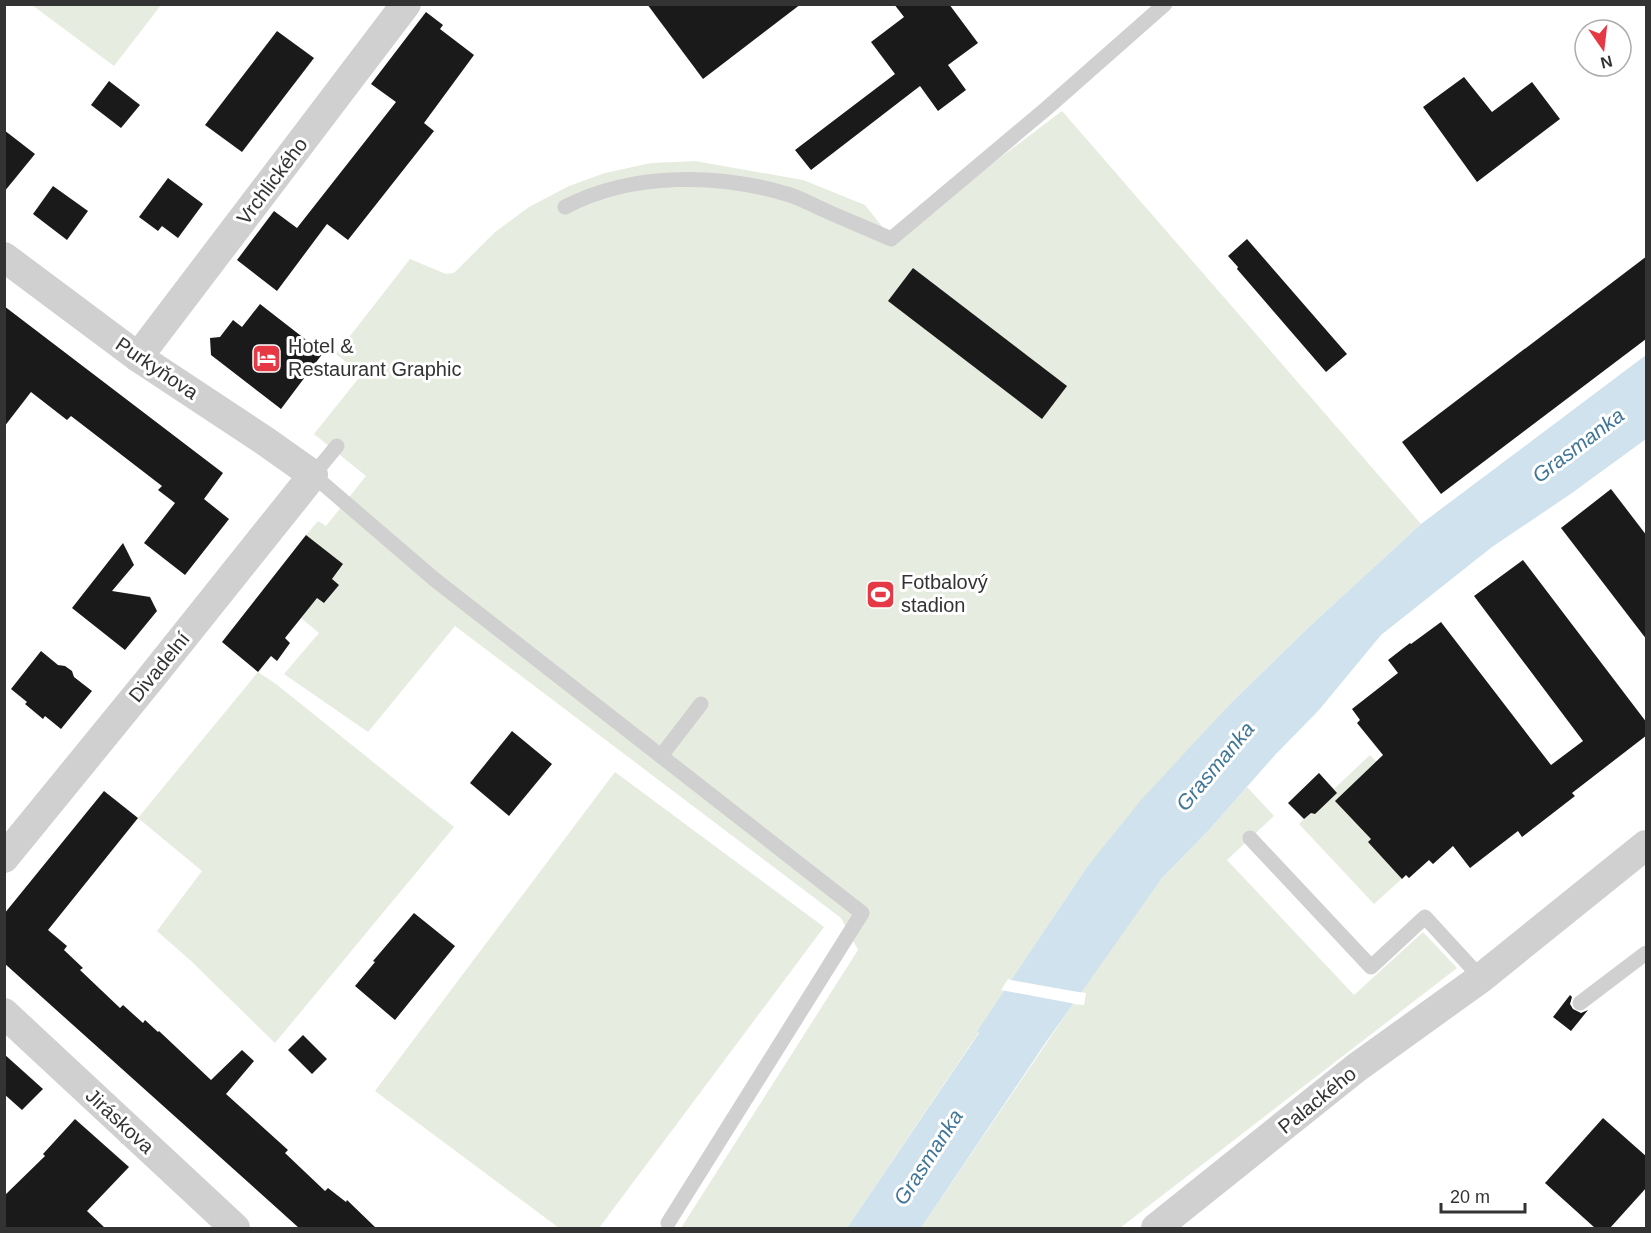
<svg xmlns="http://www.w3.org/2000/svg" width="1651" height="1233" viewBox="0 0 1651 1233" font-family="Helvetica,sans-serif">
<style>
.green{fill:#e6ecdf}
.water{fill:#cfe2ee}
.pier{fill:#fff}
.building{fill:#1a1a1a}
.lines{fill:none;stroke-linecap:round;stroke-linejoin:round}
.lane{stroke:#d0d0d0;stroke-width:15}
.street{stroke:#d0d0d0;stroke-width:30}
.labels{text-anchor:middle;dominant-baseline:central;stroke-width:6;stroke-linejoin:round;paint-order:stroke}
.street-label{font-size:20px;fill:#333;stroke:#fff}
.poi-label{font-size:20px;fill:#333;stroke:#fff;text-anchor:start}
.water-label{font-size:21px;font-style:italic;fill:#3f7597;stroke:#fff}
</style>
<rect width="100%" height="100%" fill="#fff"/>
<!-- green -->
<g class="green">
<path d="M32,5h129l-47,61z"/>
<path d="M1062,111l359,413 -112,103 -78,76 -144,164 -110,164 2,1 -132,196h-166l177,-278 -17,-32 -386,-292 -87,106 -84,-58 35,-41 -18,-15 16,-21 8,6 8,-11 -1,-13 11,-14 -37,-30 12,-14 8,5 40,-50 -52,-42 48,-60 -26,-20 74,-95 36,15 8,-1 40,-40 35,-26 40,-21 36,-13 46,-10 44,-2 108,19 62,25 27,34z"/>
<path d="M258,672l18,12 178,143 -179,216 -85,-83 -33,-29 45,-60 -64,-53z"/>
<path d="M1370,755l40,42 41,51 -18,16 -4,-4 -20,18 -3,-3 -32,29 -75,-80 5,-5 -16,-16 31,-30 15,16z"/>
<path d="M615,772l209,155 -225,301h-40l-184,-137z"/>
<path d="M1247,787l27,29 -47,44 127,135 69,-63 34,36 -337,260h-199l152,-224 11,1 2,-12 -6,-1 82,-114 46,-47z"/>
</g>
<!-- water -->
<path class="water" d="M1646,355v84l-74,54 -80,54 -111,88 -62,75 -44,45 -67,76 -46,47 -118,167 -123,183h-74l132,-195 -2,-2 110,-164 54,-67 90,-97 78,-76 112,-103z"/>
<!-- pier -->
<path class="pier" d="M1008,979l3,1 73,13 -8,11 -75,-14z"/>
<!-- building -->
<g class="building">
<path d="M647,4h154l-98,75z"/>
<path d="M894,4h55l29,39 -30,22 18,25 -28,21 -18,-25 -109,84 -16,-20 100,-76 -24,-32 33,-25z"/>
<path d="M426,12l17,13 -3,4 34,26 -50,68 10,8 -86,109 -21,-16 -50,67 -40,-31 37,-49 23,17 99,-126 -25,-18z"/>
<path d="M277,31l37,27 -72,94 -37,-27z"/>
<path d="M1464,77l28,35 40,-30 28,37 -83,63 -54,-75z"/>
<path d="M109,81l31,24 -19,23 -30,-23z"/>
<path d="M4,130l31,24 -31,38z"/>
<path d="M168,178l35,26 -25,34 -16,-12 -4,5 -19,-14z"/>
<path d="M53,186l35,25 -21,29 -34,-26z"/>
<path d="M1247,239l100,115 -21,18 -89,-103 1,-2 -10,-11z"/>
<path d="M1647,256l-1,83 -205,155 -39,-52z"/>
<path d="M913,268l154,118 -25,33 -154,-118z"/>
<path d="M260,304l63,49 -42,56 -70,-54 -1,-17 10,-1 13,-17 9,7z"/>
<path d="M4,306l219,167 -19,26 25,20 -44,56 -41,-32 31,-40 -17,-13 4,-4 -91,-70 -4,4 -36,-28 -27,35z"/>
<path d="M1611,489l36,47v104l-86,-112z"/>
<path d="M306,535l37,29 -11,15 7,6 -15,18 -7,-5 -32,40 5,5 -13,18 -6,-5 -13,16 -36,-30z"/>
<path d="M123,543l11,22 -22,26 38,6 7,14 -32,39 -53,-42z"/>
<path d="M1523,560l124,163v12l-75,58 3,3 -53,41 -4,-6 -48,37 -17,-22 -20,18 -4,-4 -20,18 -3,-3 -4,4 -34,-37 3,-3 -36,-38 48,-46 -26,-32 3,-3 -8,-11 46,-36 -10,-13 22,-17 1,1 30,-22 110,143 32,-24 -109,-145z"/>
<path d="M41,651l17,14 7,1 7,5 2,6 18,14 -31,38 -16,-13 -2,3 -18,-15 2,-2 -16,-13z"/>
<path d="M512,731l40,33 -43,52 -39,-33z"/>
<path d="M1319,773l18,20 -22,21 -4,-1 -7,6 -16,-16z"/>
<path d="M104,791l34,27 -90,112 19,16 -3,4 19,18 -3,2 40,38 3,-3 20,18 2,-3 13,12 1,-1 52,49 31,-30 12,11 -28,33 62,56 -3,3 40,38 3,-3 18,14 1,-2 29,28h-77l-295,-265v-49z"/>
<path d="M414,913l41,33 -60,74 -40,-34 20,-24 -2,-1z"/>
<path d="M1570,995l2,2 -2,7 3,5 8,4 7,-3 -17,21 -18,-14z"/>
<path d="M303,1035l24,24 -15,15 -24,-24z"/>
<path d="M4,1054l39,35 -21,21 -18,-16z"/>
<path d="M1603,1118l44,39v30l-37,41h-15l-50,-45z"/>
<path d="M75,1119l54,48 -42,44 18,17h-101v-32l41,-40 -2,-2z"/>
</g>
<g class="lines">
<!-- lane -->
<g class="lane">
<path d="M565,207c67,-35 154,-34 225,-12 12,4 23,10 34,15 22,10 45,19 67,29l156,-131 118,-104"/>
<path d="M337,446l-24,29 121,104 428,334 -194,310"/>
<path d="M661,756l40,-52"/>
<path d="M1250,838l121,129 54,-50 56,61"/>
<path d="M1580,1003l66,-50"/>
</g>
<!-- street -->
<g class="street">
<path d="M4,257l134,100 127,84 48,34 -163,204 -146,179"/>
<path d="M138,357l268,-353"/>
<path d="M4,1013l231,215"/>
<path d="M1156,1228l200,-160 125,-90 165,-133"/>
</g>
</g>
<!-- icons -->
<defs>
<symbol id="hotel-square" viewBox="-11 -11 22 22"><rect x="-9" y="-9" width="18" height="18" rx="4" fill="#e63946" stroke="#fff"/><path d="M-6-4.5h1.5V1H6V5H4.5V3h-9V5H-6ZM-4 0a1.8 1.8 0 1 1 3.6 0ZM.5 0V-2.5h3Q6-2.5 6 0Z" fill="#fff"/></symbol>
<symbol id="stadium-square" viewBox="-11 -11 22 22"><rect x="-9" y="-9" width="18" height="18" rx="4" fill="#e63946" stroke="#fff"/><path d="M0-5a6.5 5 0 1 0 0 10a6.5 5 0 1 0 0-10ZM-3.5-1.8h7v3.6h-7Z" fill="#fff"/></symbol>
</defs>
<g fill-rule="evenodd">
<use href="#hotel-square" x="250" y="342" width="33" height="33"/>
<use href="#stadium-square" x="864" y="578" width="33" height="33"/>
</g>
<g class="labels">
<!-- street labels -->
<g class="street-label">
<text transform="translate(272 181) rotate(-53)">Vrchlického</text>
<text transform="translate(157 368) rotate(34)">Purkyňova</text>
<text transform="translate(159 667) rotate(-51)">Divadelní</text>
<text transform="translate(1317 1100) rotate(-39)">Palackého</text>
<text transform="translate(120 1121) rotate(43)">Jiráskova</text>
</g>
<!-- poi labels -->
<g class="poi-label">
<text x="288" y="346">Hotel &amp;<tspan x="288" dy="23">Restaurant Graphic</tspan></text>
<text x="901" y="582">Fotbalový<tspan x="901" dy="23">stadion</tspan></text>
</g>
<!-- water labels -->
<g class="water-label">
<text transform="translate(1578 445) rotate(-37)">Grasmanka</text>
<text transform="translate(1215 766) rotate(-50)">Grasmanka</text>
<text transform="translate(928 1157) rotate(-57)">Grasmanka</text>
</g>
</g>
<!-- border -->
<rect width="1651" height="1233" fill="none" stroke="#333333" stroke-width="12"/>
<!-- north arrow -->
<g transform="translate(1603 48) rotate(166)"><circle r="28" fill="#ffffff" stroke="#adadad" stroke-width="1.5"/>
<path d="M0-4.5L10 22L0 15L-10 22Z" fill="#e63946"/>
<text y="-9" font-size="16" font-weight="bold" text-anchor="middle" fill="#333333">N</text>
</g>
<!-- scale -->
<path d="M1441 1203v9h84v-9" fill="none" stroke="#333333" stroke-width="3"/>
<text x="1450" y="1203" font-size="18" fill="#333333" stroke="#ffffff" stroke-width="4.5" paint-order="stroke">20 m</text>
</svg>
